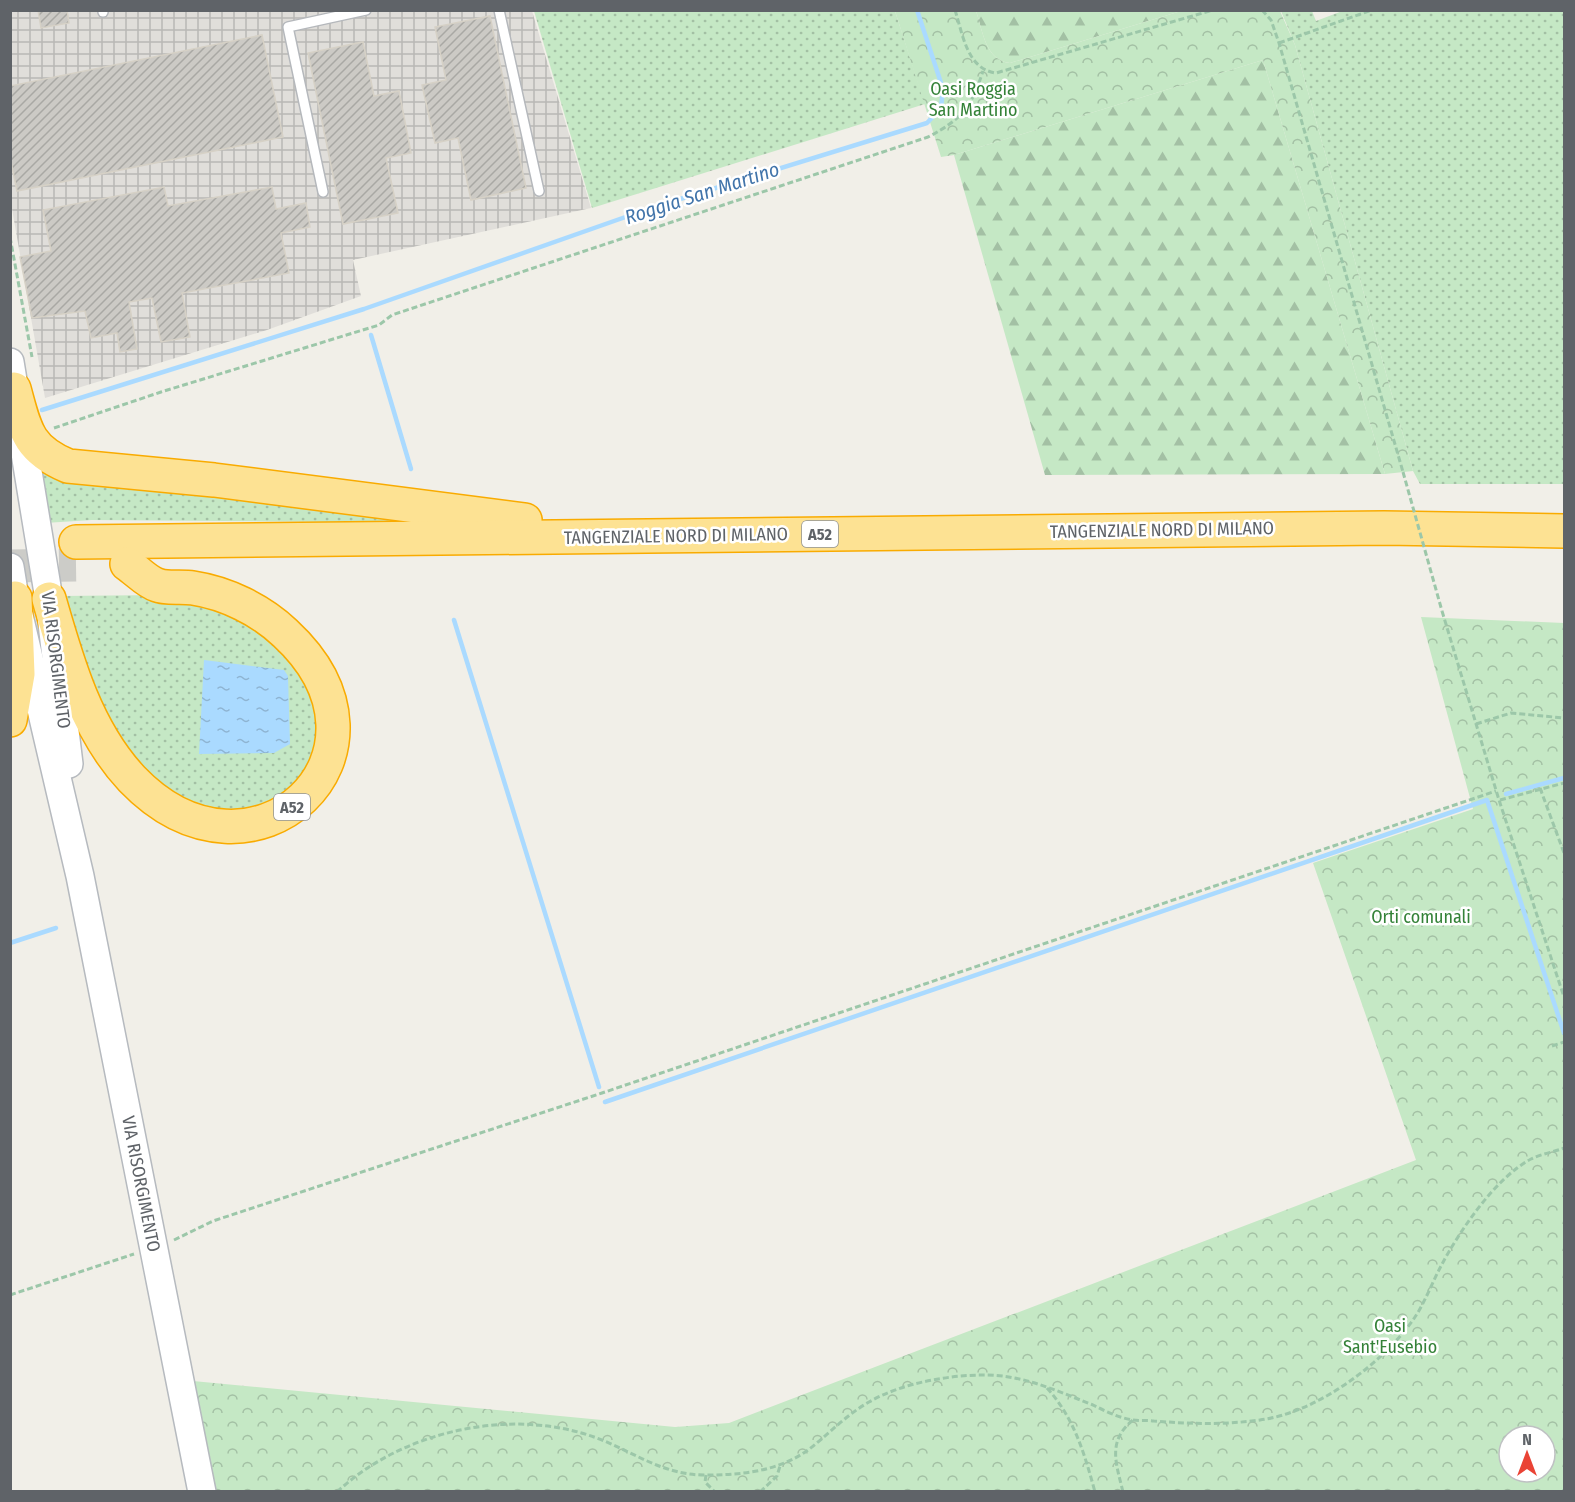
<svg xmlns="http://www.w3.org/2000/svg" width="1575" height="1502" viewBox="0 0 1575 1502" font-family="'Fira Sans Condensed',sans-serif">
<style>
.industrial{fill:url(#industrial-grid)}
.grass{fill:url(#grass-dots)}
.forest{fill:url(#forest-firs)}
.park{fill:url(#park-crowns);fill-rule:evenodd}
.water{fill:url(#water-ripples)}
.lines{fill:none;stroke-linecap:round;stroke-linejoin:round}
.stream{stroke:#aadaff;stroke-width:4.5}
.building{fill:url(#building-hatch);stroke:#d6d1c6;stroke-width:1.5}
.highway-tunnel{stroke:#ccccc8;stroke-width:33;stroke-dasharray:33 16;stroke-linecap:butt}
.lane-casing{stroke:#b5b8bc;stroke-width:12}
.secondary-casing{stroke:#b6babf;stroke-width:30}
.highway-casing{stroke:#f9ab00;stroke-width:36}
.path{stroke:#9cc7a9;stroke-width:3;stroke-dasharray:6 3;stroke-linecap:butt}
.lane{stroke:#fff;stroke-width:9}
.secondary{stroke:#fff;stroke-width:27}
.highway{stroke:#fde293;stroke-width:33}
.path-bridge{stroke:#9cc7a9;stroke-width:3;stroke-dasharray:6 3;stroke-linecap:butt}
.labels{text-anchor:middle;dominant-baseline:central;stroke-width:5;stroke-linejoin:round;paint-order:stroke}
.shield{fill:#fff;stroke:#8f9295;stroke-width:1.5}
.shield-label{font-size:16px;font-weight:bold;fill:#5f6368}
.park-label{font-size:18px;fill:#348238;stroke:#fff}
.street-label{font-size:18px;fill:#5f6368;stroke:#fff}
.water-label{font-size:20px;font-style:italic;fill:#4174aa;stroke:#fff}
</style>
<defs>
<pattern id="industrial-grid" width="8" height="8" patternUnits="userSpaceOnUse" patternTransform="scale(1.5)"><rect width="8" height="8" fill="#e0deda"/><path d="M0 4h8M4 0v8" fill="none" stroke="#b9b8b5"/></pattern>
<pattern id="grass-dots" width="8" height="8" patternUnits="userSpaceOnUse" patternTransform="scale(1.5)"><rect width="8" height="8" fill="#c5e8c5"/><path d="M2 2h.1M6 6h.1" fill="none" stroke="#a3c0a4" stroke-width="1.8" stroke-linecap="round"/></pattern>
<pattern id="forest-firs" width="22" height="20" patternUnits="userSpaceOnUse" patternTransform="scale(1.5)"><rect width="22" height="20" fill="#c5e8c5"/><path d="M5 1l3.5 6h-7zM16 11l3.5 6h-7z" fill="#a3c0a4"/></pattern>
<pattern id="park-crowns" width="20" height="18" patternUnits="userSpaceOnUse" patternTransform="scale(1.5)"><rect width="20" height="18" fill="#c5e8c5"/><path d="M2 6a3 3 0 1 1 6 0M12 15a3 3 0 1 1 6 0" fill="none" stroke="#a3c0a4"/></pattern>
<pattern id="water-ripples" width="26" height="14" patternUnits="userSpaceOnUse" patternTransform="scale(1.5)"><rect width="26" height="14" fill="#aadaff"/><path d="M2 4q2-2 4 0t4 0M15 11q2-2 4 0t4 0" fill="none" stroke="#8eb4d2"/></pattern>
<pattern id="building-hatch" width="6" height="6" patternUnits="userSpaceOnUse" patternTransform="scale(1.5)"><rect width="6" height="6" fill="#cccac5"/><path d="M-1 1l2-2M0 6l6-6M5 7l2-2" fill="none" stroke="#a9a8a4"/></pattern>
</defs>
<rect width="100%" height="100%" fill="#f1efe8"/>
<!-- industrial -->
<path class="industrial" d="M10,11h522l59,197 -238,52 8,36 -94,34 -222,68 -34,-195z"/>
<!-- grass -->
<g class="grass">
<path d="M1345,10l219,1v473h-144l-7,-13 -118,-426 -14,-34h31l4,10z"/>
<path d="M534,11h361l30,93 -333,104z"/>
<path d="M33,464l424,59 -365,-3 -47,3z"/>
<path d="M161,595l39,3 68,29 57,82 -5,59 -54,47 -86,-9 -71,-69 -50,-141z"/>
</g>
<!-- forest -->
<g class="forest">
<path d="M976,11h205l-171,52c-25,-3 -27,-32 -34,-52z"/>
<path d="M1263,60l122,414 -340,1 -91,-320z"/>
</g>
<!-- park -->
<g class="park">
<path d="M895,11h81c7,20 9,49 34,52l171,-52h99l15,34 118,426 -28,3 -122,-414 -309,95 -13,2z"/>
<path d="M1421,617l143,6v868h-1351l-20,-110 482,46 54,-4 687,-263 -103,-297 160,-54zM1509,1436h36v36h-36z"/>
</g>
<!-- water -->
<path class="water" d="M204,660l80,10 4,6 2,68 -16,9 -75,1z"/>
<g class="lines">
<!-- stream -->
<g class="stream">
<path d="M371,335l40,134"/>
<path d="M42,410l322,-101 287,-101 276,-85 14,-15 2,-19 -26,-79"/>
<path d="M454,620l145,467"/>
<path d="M1506,794l58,-16"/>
<path d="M10,943l46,-15"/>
<path d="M605,1102l882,-302 77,233"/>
</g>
</g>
<!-- building -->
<g class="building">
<path d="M38,10h29l2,13 -28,5z"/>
<path d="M490,16l36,172 -55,12 -13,-62 -23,5 -13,-58 24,-5 -11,-53z"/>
<path d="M262,35l21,102 -266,54 -7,-34v-71z"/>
<path d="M363,42l11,54 25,-5 12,62 -25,5 12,55 -55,11 -35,-171z"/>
<path d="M164,187l4,19 104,-19 4,22 30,-6 4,24 -29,6 8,40 -107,20 8,44 -29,5 -9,-44 -23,4 8,47 -17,3 -3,-19 -26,5 -6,-27 -53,7 -12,-61 31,-6 -8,-41z"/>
</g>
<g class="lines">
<!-- highway-tunnel -->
<path class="highway-tunnel" d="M10,566l66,-1"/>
<defs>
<g id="lane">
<path d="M103,10v2"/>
<path d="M499,10l40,181"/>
<path d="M323,192l-35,-165 78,-17"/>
</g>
<g id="secondary">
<path d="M10,362l39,237 20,165"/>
<path d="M10,567l5,31 65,278 122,616"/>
</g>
<g id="highway">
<path d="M14,389c11,40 13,60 54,77l146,14 311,40"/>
<path d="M76,542l1308,-14 180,3"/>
<path d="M49,599c18,63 37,131 83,180 121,126 283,-26 153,-146 -24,-23 -59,-40 -92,-45 -12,-2 -26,1 -36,-3 -10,-3 -21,-15 -30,-21"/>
<path d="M10,720l8,-46 -3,-76"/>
</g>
</defs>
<!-- lane casing -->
<use href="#lane" class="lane-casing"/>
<!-- secondary casing -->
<use href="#secondary" class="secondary-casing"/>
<!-- highway casing -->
<use href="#highway" class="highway-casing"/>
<!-- path -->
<g class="path">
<path d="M955,10c8,25 12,59 41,63l217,-63"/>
<path d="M1262,10l9,10 8,23 124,429"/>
<path d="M1279,43l93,-33"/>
<path d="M10,237l22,120"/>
<path d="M54,428l107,-36 218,-67 13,-10 536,-178c34,-18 43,-29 55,-66"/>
<path d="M1442,611l57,189 65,197"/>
<path d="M1476,724l35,-11 53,5"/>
<path d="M1540,788l24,65"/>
<path d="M1500,800l64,-17"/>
<path d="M1552,1046l12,-4"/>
<path d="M174,1240l39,-19 389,-128 894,-302"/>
<path d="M10,1295l124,-41"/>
<path d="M1047,1388c27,30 37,64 48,104"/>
<path d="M706,1475l-1,7 10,10"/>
<path d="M337,1492c65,-61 173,-85 257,-55 39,14 69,39 113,38 35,0 72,-4 101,-25 21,-16 38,-35 61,-48 33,-19 79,-27 116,-27 39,0 72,16 108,30 12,6 26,13 40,15 7,1 14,0 21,1 37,3 69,4 106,-1 56,-7 123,-56 155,-103 10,-15 17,-34 26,-51 18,-34 54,-88 90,-107 10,-5 23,-7 33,-11"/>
<path d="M760,1492l17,-16 3,-10"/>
<path d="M1123,1492c-7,-29 -16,-51 10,-72"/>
<path d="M1562,1492l2,-2"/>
</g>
<!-- lane -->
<use href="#lane" class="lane"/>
<!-- secondary -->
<use href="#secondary" class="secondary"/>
<!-- highway -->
<use href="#highway" class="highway"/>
<!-- path-bridge -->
<path class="path-bridge" d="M1403,472l39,139"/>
</g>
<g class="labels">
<!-- shield labels -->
<g class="shield">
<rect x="802" y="521" width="36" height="26" rx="4.5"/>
<rect x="274" y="794" width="36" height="26" rx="4.5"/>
</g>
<g class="shield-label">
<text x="820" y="534">A52</text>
<text x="292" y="807">A52</text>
</g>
<!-- park labels -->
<g class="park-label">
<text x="973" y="89">Oasi Roggia<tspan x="973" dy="21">San Martino</tspan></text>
<text x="1421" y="917">Orti comunali</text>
<text x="1390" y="1326">Oasi<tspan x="1390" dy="21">Sant'Eusebio</tspan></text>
</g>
<!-- street labels -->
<g class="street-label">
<text transform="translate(1162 530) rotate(-1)">TANGENZIALE NORD DI MILANO</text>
<text transform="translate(676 536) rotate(-1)">TANGENZIALE NORD DI MILANO</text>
<text transform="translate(56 660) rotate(83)">VIA RISORGIMENTO</text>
<text transform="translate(141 1184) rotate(79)">VIA RISORGIMENTO</text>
</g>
<!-- water labels -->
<g class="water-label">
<text transform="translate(702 193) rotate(-18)">Roggia San Martino</text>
</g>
</g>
<!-- border -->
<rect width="1575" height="1502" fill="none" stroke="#5f6368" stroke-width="24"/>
<!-- north arrow -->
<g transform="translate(1527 1454)"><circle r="28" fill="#ffffff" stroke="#bfc1c3" stroke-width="1.5"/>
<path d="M0-4.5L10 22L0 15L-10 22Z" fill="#ea4335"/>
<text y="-9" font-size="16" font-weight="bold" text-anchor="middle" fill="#5f6368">N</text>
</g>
</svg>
